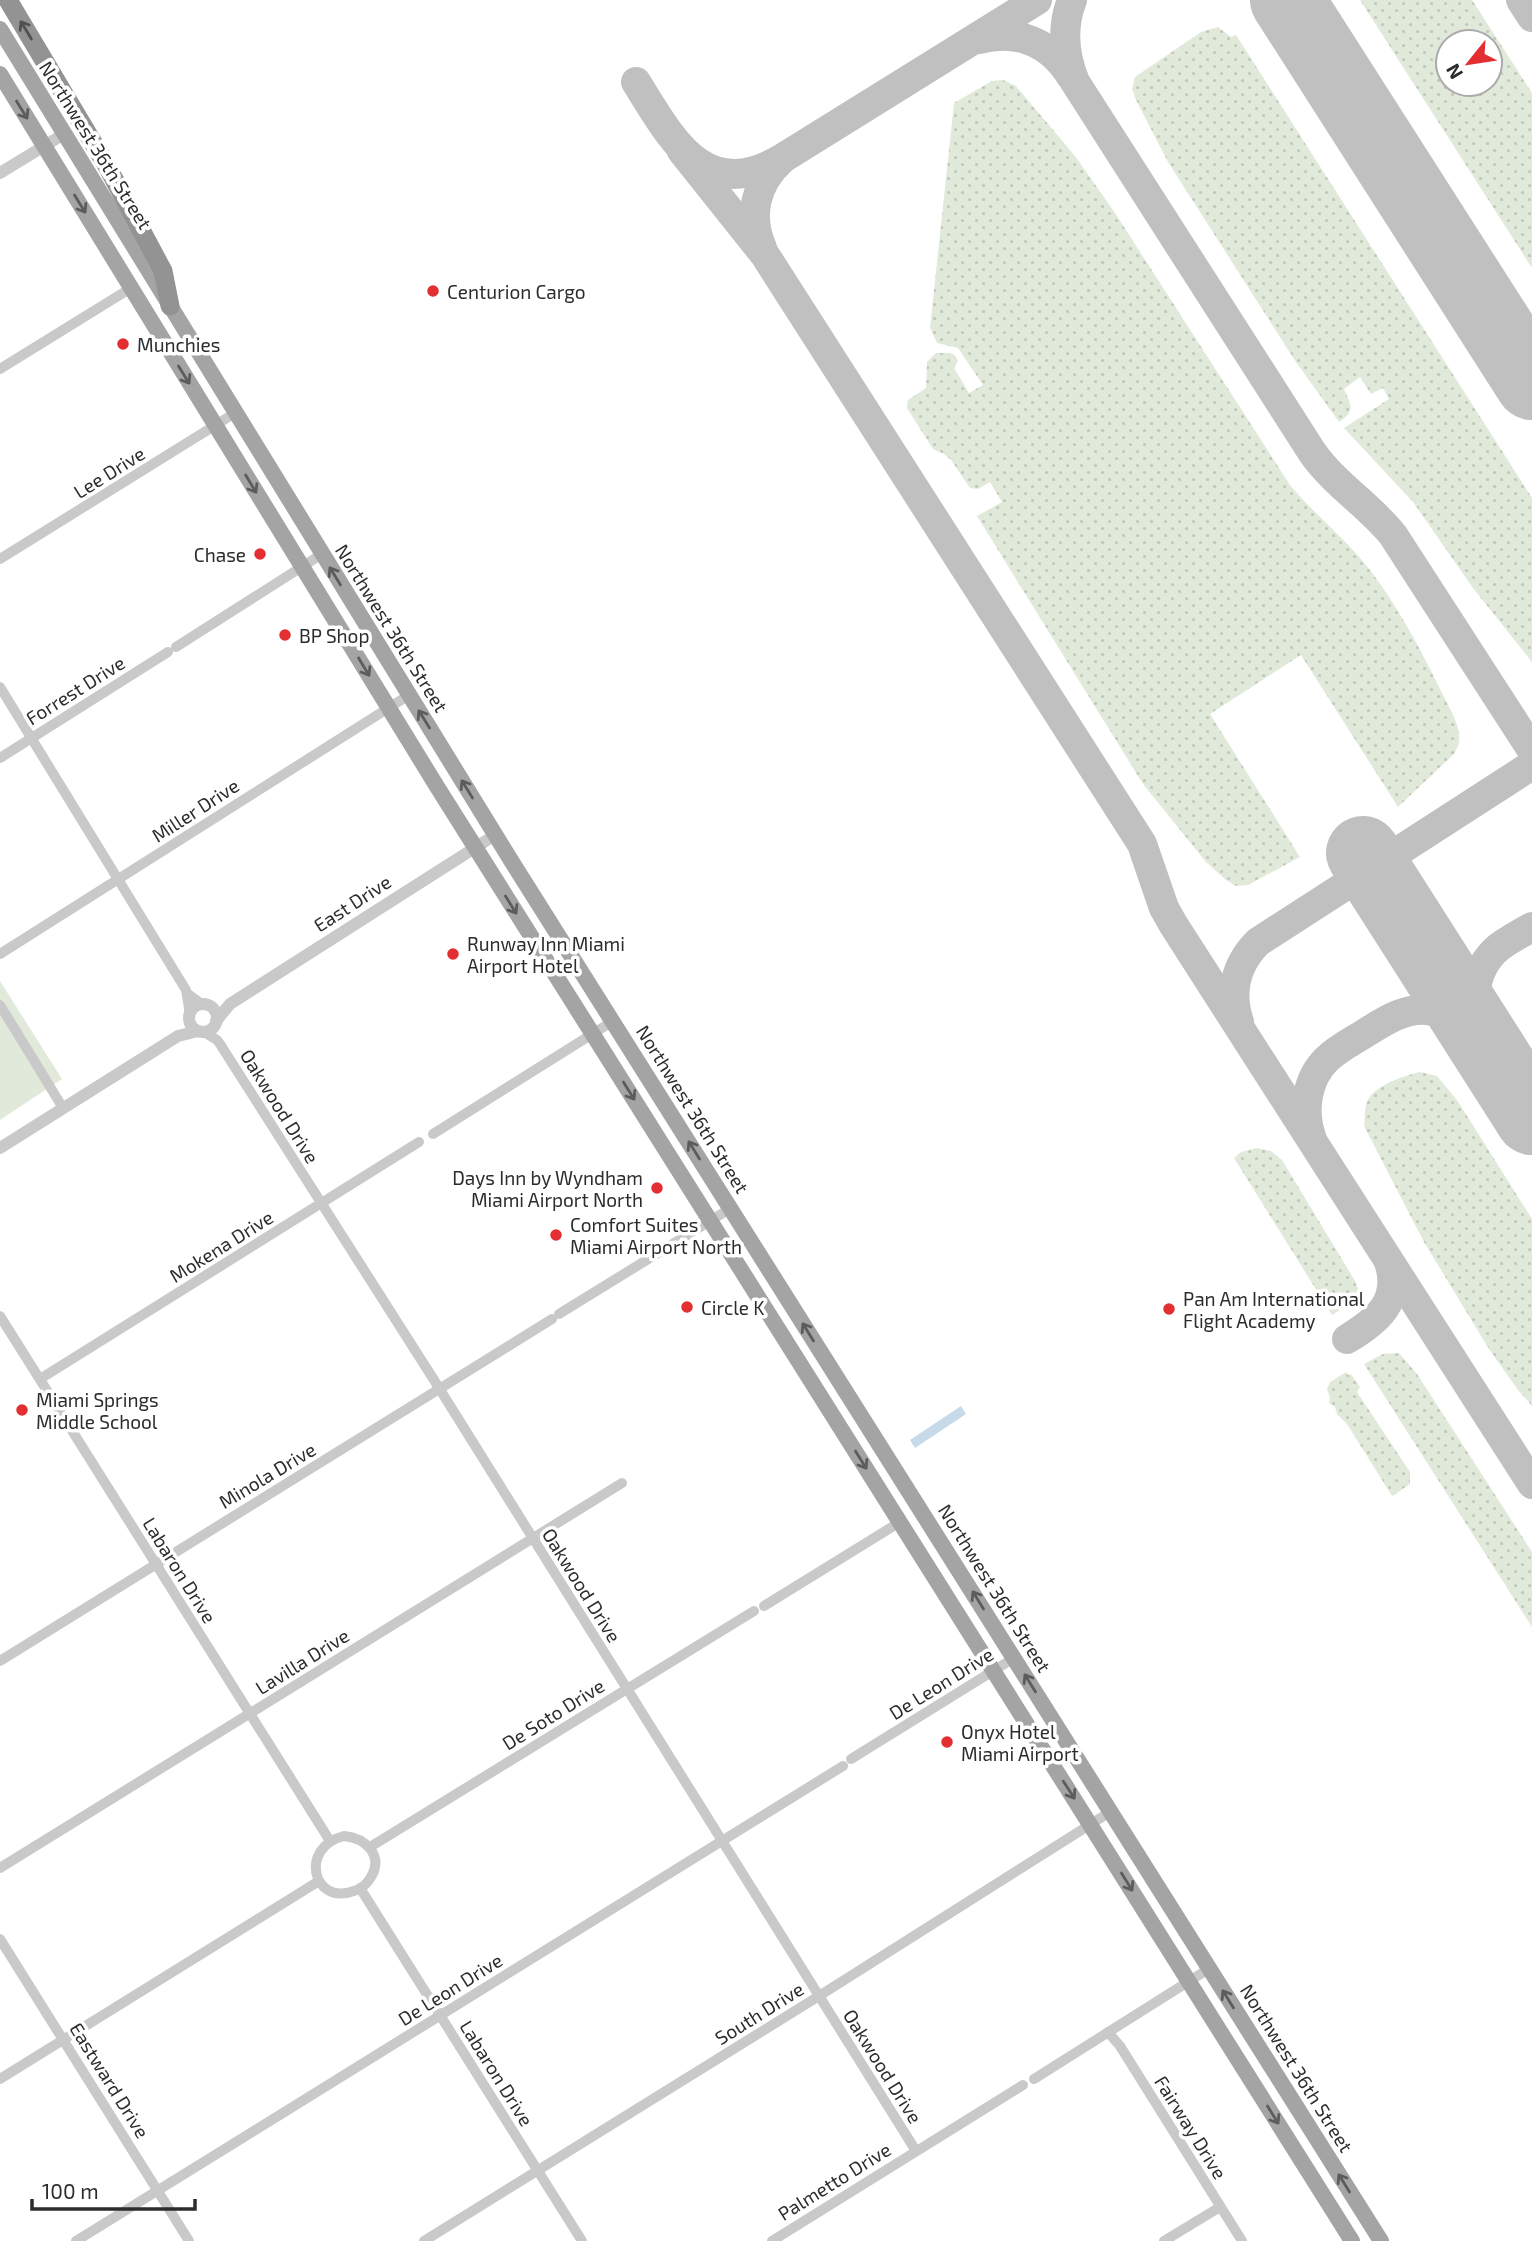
<svg xmlns="http://www.w3.org/2000/svg" width="1532" height="2241" viewBox="0 0 1532 2241" font-family="'Exo 2',sans-serif">
<style>
.grass{fill:url(#grass-dots);fill-rule:evenodd}
.park{fill:#e1eada}
.water{fill:#c6daea}
.lines{fill:none;stroke-linecap:round;stroke-linejoin:round}
.taxiway{stroke:#c0c0c0;stroke-width:30}
.runway{stroke:#c0c0c0;stroke-width:74}
.minor{stroke:#c9c9c9;stroke-width:10}
.tertiary{stroke:#c9c9c9;stroke-width:12}
.primary{stroke:#a4a4a4;stroke-width:16}
.motorway{stroke:#939393;stroke-width:19}
.oneway{stroke:#505050}
.oneway2{stroke:#5c5c5c}
.poi-dot{fill:#e32f31;stroke:#fff;stroke-width:2.5}
.labels{text-anchor:middle;dominant-baseline:central;stroke-width:7;stroke-linejoin:round;paint-order:stroke}
.street-label{font-size:19px;fill:#2c2c2c;stroke:#fff}
.poi-label{font-size:19px;fill:#2c2c2c;stroke:#fff;text-anchor:start}
</style>
<defs>
<pattern id="grass-dots" width="8" height="8" patternUnits="userSpaceOnUse" patternTransform="scale(1.75)"><rect width="8" height="8" fill="#e1eada"/><path d="M2 2h.1M6 6h.1" fill="none" stroke="#c1c9bb" stroke-width="1.8" stroke-linecap="round"/></pattern>
</defs>
<rect width="100%" height="100%" fill="#fff"/>
<!-- grass -->
<g class="grass">
<path d="M1360,0h112l60,93v175zM1448,42h42v42h-42z"/>
<path d="M1218,27l13,10 5,-2 296,463v164l-59,-74 -60,-86 -69,-74 45,-29 -6,-11 -12,6 -11,-17 -16,12c7,16 12,22 -5,33l-43,-60 -128,-200 -32,-62 -4,-11 3,-12 66,-45z"/>
<path d="M1003,80l13,6 59,70 38,54 177,275c25,30 56,54 80,85 29,38 52,82 73,125 6,12 14,25 16,39 1,9 -1,13 -5,20l-56,53 -97,-152 -91,59 90,143 -52,28 -12,1 -10,-6 -20,-18 -63,-78 -166,-268 25,-14 -12,-20 -12,7 -8,-1 -19,-28 -7,-6 -11,-5 -26,-41 1,-8 18,-12 1,-26 9,-9c9,0 19,-3 22,8l-4,7 15,25 14,-8 -25,-37 -21,-5 -7,-15 24,-225 38,-22z"/>
<path d="M1420,1072l17,4 20,24 75,119v187l-14,-16 -29,-41 -65,-107 -60,-116c1,-10 0,-20 5,-28 8,-13 37,-23 51,-26z"/>
<path d="M1257,1148l14,3 11,9 73,121 4,10 -7,11 -20,13 -98,-157 7,-6z"/>
<path d="M1399,1353l18,21 115,178v75l-168,-263 19,-10z"/>
<path d="M1346,1372l2,3 3,-1 9,13 -3,5 53,80v12l-16,11 -2,1 -45,-72 -10,-10 -2,-7 -6,-4 1,-5 -3,-9 3,-7z"/>
</g>
<!-- park -->
<path class="park" d="M0,981l62,98 -62,41z"/>
<!-- water -->
<path class="water" d="M961,1406l5,8 -51,34 -5,-8z"/>
<g class="lines">
<!-- taxiway -->
<g class="taxiway">
<path d="M1072,0c-11,28 -8,55 3,82l237,370c22,32 57,53 81,83l139,215"/>
<path d="M1521,0l11,17"/>
<path d="M979,39c38,-10 71,3 92,37"/>
<path d="M636,82c36,57 68,123 147,76l254,-158"/>
<path d="M682,151l83,104 377,589 22,64 9,16 359,560"/>
<path d="M762,248c-14,-32 -7,-64 19,-88"/>
<path d="M1239,1022c-10,-30 -3,-58 19,-80l274,-177"/>
<path d="M1486,1044c-15,-32 -17,-72 13,-97 10,-7 22,-14 33,-20"/>
<path d="M1311,1136c-9,-25 -4,-57 15,-76 12,-12 27,-19 41,-28 18,-11 37,-24 60,-22 27,3 47,19 62,40"/>
<path d="M1347,1339c30,-18 55,-38 42,-77"/>
</g>
<!-- runway -->
<g class="runway">
<path d="M1287,0l245,383"/>
<path d="M1363,853l169,265"/>
</g>
<!-- minor -->
<g class="minor">
<path d="M0,369l131,-81"/>
<path d="M0,559l235,-146"/>
<path d="M176,647l146,-93"/>
<path d="M0,687l186,303 4,24"/>
<path d="M0,758l168,-106"/>
<path d="M0,954l409,-259"/>
<path d="M188,994l15,11"/>
<path d="M0,1005l63,103"/>
<path d="M204,1032l13,8 3,4 214,336 482,771"/>
<path d="M433,1134l180,-113"/>
<path d="M559,1314l172,-106"/>
<path d="M0,1316l330,525"/>
<path d="M40,1379l379,-237"/>
<path d="M764,1606l136,-84"/>
<path d="M0,1661l552,-342"/>
<path d="M851,1759l163,-101"/>
<path d="M344,1836c21,2 40,19 27,41 -4,7 -10,12 -17,14 -42,15 -55,-44 -10,-55z"/>
<path d="M370,1847l384,-236"/>
<path d="M0,1868l622,-385"/>
<path d="M360,1888l222,353"/>
<path d="M0,1939l189,302"/>
<path d="M1108,2032l12,14 122,195"/>
<path d="M0,2079l319,-198"/>
<path d="M1034,2079l176,-111"/>
<path d="M76,2241l767,-475"/>
<path d="M424,2241l395,-245 291,-184"/>
<path d="M772,2241l251,-156"/>
<path d="M1164,2241l56,-34"/>
</g>
<!-- tertiary -->
<g class="tertiary">
<path d="M0,173l64,-39"/>
<circle cx="203" cy="1018" r="14"/>
<path d="M216,1021l14,-17 265,-169"/>
<path d="M0,1148l178,-112 20,-5"/>
</g>
<!-- primary -->
<g class="primary">
<path d="M0,29l512,833 869,1379"/>
<path d="M0,74l436,711 916,1456"/>
</g>
<!-- motorway -->
<path class="motorway" d="M8,0l99,166 56,105 7,35"/>
</g>
<!-- one-way arrows -->
<defs><path id="oneway-shaft" d="M-6 0H5M1.5-3L5.5 0L1.5 3" fill="none" stroke-width="1.6" stroke-linecap="round" stroke-linejoin="round" transform="scale(1.75)"/></defs>
<use class="oneway" href="#oneway-shaft" transform="translate(26 30) rotate(-121)"/>
<g class="oneway2">
<use href="#oneway-shaft" transform="translate(22 110) rotate(58)"/>
<use href="#oneway-shaft" transform="translate(80 204) rotate(58)"/>
<use href="#oneway-shaft" transform="translate(184 375) rotate(58)"/>
<use href="#oneway-shaft" transform="translate(251 484) rotate(59)"/>
<use href="#oneway-shaft" transform="translate(335 576) rotate(-122)"/>
<use href="#oneway-shaft" transform="translate(364 667) rotate(59)"/>
<use href="#oneway-shaft" transform="translate(424 719) rotate(-122)"/>
<use href="#oneway-shaft" transform="translate(467 789) rotate(-122)"/>
<use href="#oneway-shaft" transform="translate(511 905) rotate(58)"/>
<use href="#oneway-shaft" transform="translate(629 1091) rotate(58)"/>
<use href="#oneway-shaft" transform="translate(694 1150) rotate(-122)"/>
<use href="#oneway-shaft" transform="translate(808 1332) rotate(-122)"/>
<use href="#oneway-shaft" transform="translate(861 1460) rotate(58)"/>
<use href="#oneway-shaft" transform="translate(978 1600) rotate(-122)"/>
<use href="#oneway-shaft" transform="translate(1030 1683) rotate(-122)"/>
<use href="#oneway-shaft" transform="translate(1069 1790) rotate(57)"/>
<use href="#oneway-shaft" transform="translate(1127 1882) rotate(58)"/>
<use href="#oneway-shaft" transform="translate(1228 1999) rotate(-122)"/>
<use href="#oneway-shaft" transform="translate(1273 2115) rotate(58)"/>
<use href="#oneway-shaft" transform="translate(1344 2183) rotate(-122)"/>
</g>
<!-- markers -->
<g class="poi-dot">
<circle cx="433" cy="291" r="7"/>
<circle cx="123" cy="344" r="7"/>
<circle cx="260" cy="554" r="7"/>
<circle cx="285" cy="635" r="7"/>
<circle cx="453" cy="954" r="7"/>
<circle cx="657" cy="1188" r="7"/>
<circle cx="556" cy="1235" r="7"/>
<circle cx="687" cy="1307" r="7"/>
<circle cx="1169" cy="1309" r="7"/>
<circle cx="22" cy="1410" r="7"/>
<circle cx="947" cy="1742" r="7"/>
</g>
<g class="labels">
<!-- street labels -->
<g class="street-label">
<text transform="translate(96 145) rotate(58)">Northwest 36th Street</text>
<text transform="translate(109 472) rotate(-32)">Lee Drive</text>
<text transform="translate(392 628) rotate(58)">Northwest 36th Street</text>
<text transform="translate(75 690) rotate(-32)">Forrest Drive</text>
<text transform="translate(195 810) rotate(-33)">Miller Drive</text>
<text transform="translate(352 903) rotate(-33)">East Drive</text>
<text transform="translate(280 1106) rotate(58)">Oakwood Drive</text>
<text transform="translate(693 1109) rotate(58)">Northwest 36th Street</text>
<text transform="translate(221 1246) rotate(-32)">Mokena Drive</text>
<text transform="translate(267 1475) rotate(-31)">Minola Drive</text>
<text transform="translate(180 1570) rotate(58)">Labaron Drive</text>
<text transform="translate(582 1585) rotate(58)">Oakwood Drive</text>
<text transform="translate(995 1588) rotate(58)">Northwest 36th Street</text>
<text transform="translate(302 1661) rotate(-32)">Lavilla Drive</text>
<text transform="translate(941 1683) rotate(-32)">De Leon Drive</text>
<text transform="translate(553 1714) rotate(-32)">De Soto Drive</text>
<text transform="translate(450 1989) rotate(-32)">De Leon Drive</text>
<text transform="translate(759 2013) rotate(-32)">South Drive</text>
<text transform="translate(883 2066) rotate(58)">Oakwood Drive</text>
<text transform="translate(1297 2068) rotate(58)">Northwest 36th Street</text>
<text transform="translate(497 2073) rotate(58)">Labaron Drive</text>
<text transform="translate(110 2080) rotate(58)">Eastward Drive</text>
<text transform="translate(1191 2127) rotate(58)">Fairway Drive</text>
<text transform="translate(834 2181) rotate(-32)">Palmetto Drive</text>
</g>
<!-- poi labels -->
<g class="poi-label">
<text x="447" y="291">Centurion Cargo</text>
<text x="137" y="344">Munchies</text>
<text x="246" y="554" text-anchor="end">Chase</text>
<text x="299" y="635">BP Shop</text>
<text x="467" y="943">Runway Inn Miami<tspan x="467" dy="22">Airport Hotel</tspan></text>
<text x="643" y="1177" text-anchor="end">Days Inn by Wyndham<tspan x="643" dy="22">Miami Airport North</tspan></text>
<text x="570" y="1224">Comfort Suites<tspan x="570" dy="22">Miami Airport North</tspan></text>
<text x="1183" y="1298">Pan Am International<tspan x="1183" dy="22">Flight Academy</tspan></text>
<text x="701" y="1307">Circle K</text>
<text x="36" y="1399">Miami Springs<tspan x="36" dy="22">Middle School</tspan></text>
<text x="961" y="1731">Onyx Hotel<tspan x="961" dy="22">Miami Airport</tspan></text>
</g>
</g>
<!-- north arrow -->
<g transform="translate(1469 63) rotate(240)"><circle r="33" fill="#ffffff" stroke="#ababab" stroke-width="2"/>
<path d="M0-5L12 26L0 18L-12 26Z" fill="#e32f31"/>
<text y="-10" font-size="19" font-weight="bold" text-anchor="middle" fill="#2c2c2c">N</text>
</g>
<!-- scale -->
<path d="M32 2199v10h163v-10" fill="none" stroke="#2c2c2c" stroke-width="3.5"/>
<text x="42" y="2199" font-size="21" fill="#2c2c2c" stroke="#ffffff" stroke-width="5" paint-order="stroke">100 m</text>
</svg>
